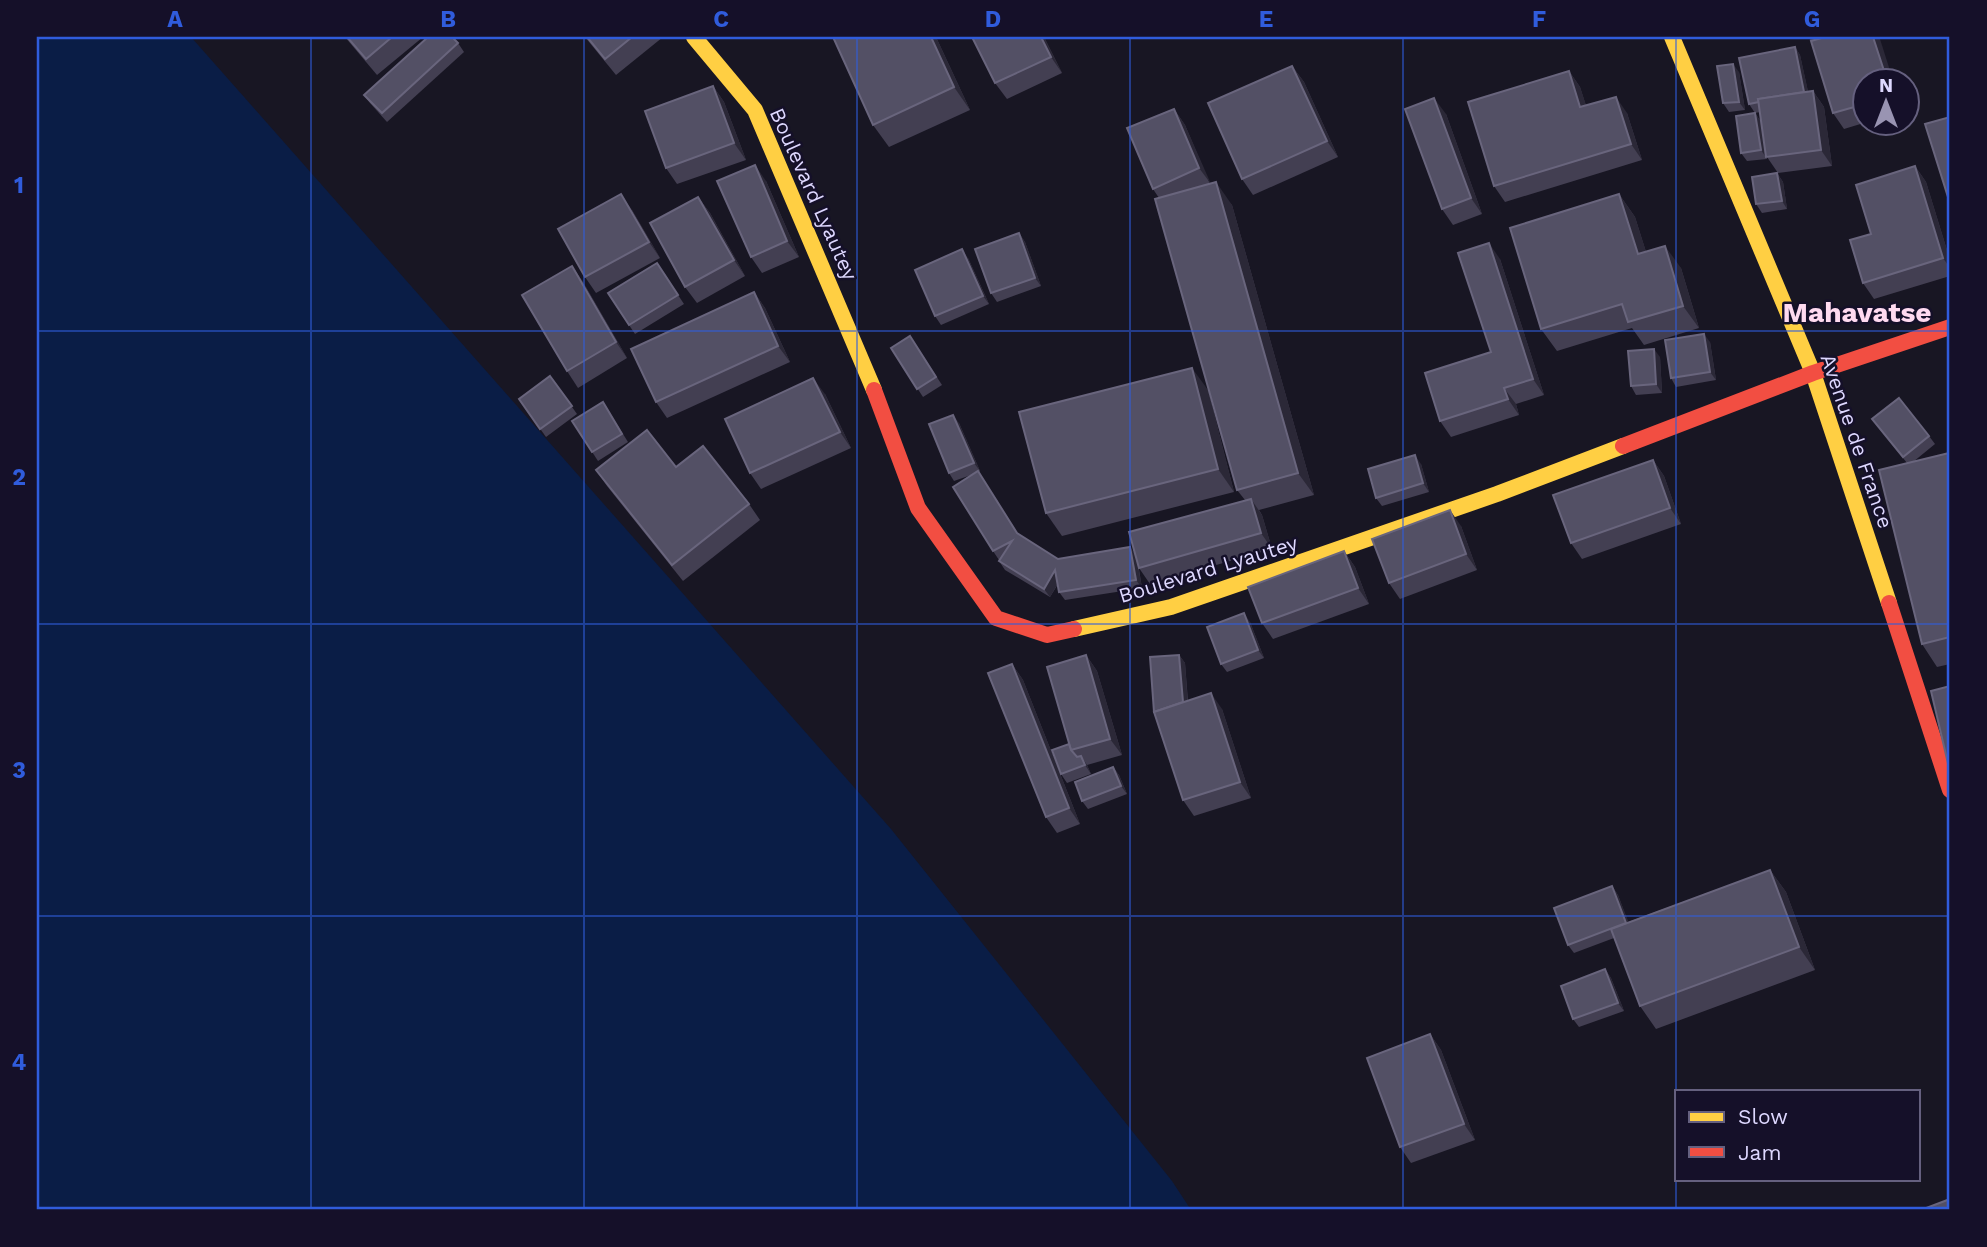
<svg xmlns="http://www.w3.org/2000/svg" width="1987" height="1247" viewBox="0 0 1987 1247" font-family="'Work Sans',sans-serif">
<style>
.water{fill:#0a1d46}
.lines{fill:none;stroke-linecap:round;stroke-linejoin:round}
.slow{stroke:#ffcf43;stroke-width:16}
.jam{stroke:#f24e42;stroke-width:16}
.wall{fill:#433f52}
.shaded-wall{fill:#2b2837}
.building{fill:#535065;stroke:#69657d;stroke-width:2}
.grid{fill:none;stroke:#305cdc;stroke-width:2;stroke-opacity:0.55}
.labels{text-anchor:middle;dominant-baseline:central;stroke-width:5;stroke-linejoin:round;paint-order:stroke}
.street-label{font-size:21px;fill:#ded8ff;stroke:#151029}
.district-label{font-size:28px;font-weight:bold;fill:#ffdaf0;stroke:#151029}
.neatline{fill:none;stroke:#305cdc;stroke-width:2.5}
.grid-label{font-size:23px;text-anchor:middle;font-weight:bold;fill:#305cdc}
</style>
<rect width="100%" height="100%" fill="#181623"/>
<!-- water -->
<path class="water" d="M37,37h154l700,792 281,352 19,29h-1154z"/>
<g class="lines">
<!-- slow -->
<g class="slow">
<path d="M694,37l61,73 119,280"/>
<path d="M1672,37l141,336 76,230"/>
<path d="M1074,629l97,-22 326,-113 126,-48"/>
</g>
<!-- jam -->
<g class="jam">
<path d="M874,390l44,118 78,110 51,17 27,-6"/>
<path d="M1623,446l190,-73 137,-46"/>
<path d="M1889,603l61,187"/>
</g>
</g>
<!-- wall -->
<g class="wall">
<path d="M345,37h78l-46,38z"/>
<path d="M585,37h78l-47,38z"/>
<path d="M833,37h103l34,73 -81,37 -16,-22z"/>
<path d="M1044,37l18,36 -55,26 -12,-16z"/>
<path d="M1808,37h71l1,2 -15,41v42h2l-23,7 -11,-16 -22,-72z"/>
<path d="M458,43l6,9 -77,70 -17,-19 -6,-8z"/>
<path d="M1795,47l5,8 8,37 5,-1 11,16 8,59 -54,7 -11,-16v2l-20,2 -6,-8 14,-40 6,9 -1,-10 -5,1 -6,-9z"/>
<path d="M1292,66l12,16 34,75 -85,38 -11,-16z"/>
<path d="M1569,71l11,16 6,19 41,7 15,47 -137,42 -11,-16z"/>
<path d="M1739,72l6,38 -16,2 -6,-9z"/>
<path d="M713,86l11,16 22,58 -69,24 -11,-16z"/>
<path d="M1174,109l11,16 25,59 22,21 82,290 -55,15 3,5 10,34 -122,35 -11,-16 -1,-5 4,25 -77,12 -6,-8 -1,-8 -8,13 -45,-27 -6,-9 1,-2 -1,1 -6,-9 -19,-77 -20,7 -5,-8 10,-50 21,48 -1,1 39,62 40,25 77,-5 110,-54 -8,-10 -78,-292 -6,-9z"/>
<path d="M1446,114l36,100 -29,11 -11,-16z"/>
<path d="M1915,166l11,16 24,78v16l-76,23 -11,-16 8,-49z"/>
<path d="M1777,173l6,9 4,27 -25,4 -6,-9z"/>
<path d="M766,181l33,76 -37,16 -11,-16z"/>
<path d="M1619,194l16,23 11,35 35,16 18,60 -55,17 -12,-17 -75,23 -16,-22z"/>
<path d="M698,197l12,16 35,63 -48,27 -12,-16z"/>
<path d="M632,210l28,48 -64,35 -11,-16z"/>
<path d="M1019,233l6,9 16,44 -44,16 -6,-9z"/>
<path d="M968,258l21,46 -48,21 -6,-9z"/>
<path d="M1500,259l44,136 -28,9 3,11 -68,22 -11,-16 51,-69z"/>
<path d="M657,263l27,41 -49,30 -6,-9z"/>
<path d="M572,266l11,16 44,76 -49,30 -11,-17z"/>
<path d="M754,292l11,16 25,54 -123,56 -11,-16z"/>
<path d="M910,336l32,49 -19,12 -32,-49z"/>
<path d="M1710,342l6,38 -40,7 -5,-9z"/>
<path d="M1660,357l2,36 -26,2 -5,-9z"/>
<path d="M550,376l27,38 -31,23 -27,-38z"/>
<path d="M1208,390l26,102 -172,44 -16,-23z"/>
<path d="M825,394l26,54 -90,41 -11,-16z"/>
<path d="M608,410l20,32 -30,19 -26,-40z"/>
<path d="M1872,419l57,17 6,8 -22,18 36,-9 1,3v208l-13,3 -15,-23 -15,-181z"/>
<path d="M1653,460l11,16 17,48 -99,35 -11,-16z"/>
<path d="M1421,464l8,28 -47,14 -6,-8z"/>
<path d="M676,467l73,37 11,16 -77,61 -76,-95 -11,-16z"/>
<path d="M1461,526l16,44 -77,29 -11,-16z"/>
<path d="M1344,551l11,16 14,37 -96,35 -11,-16z"/>
<path d="M1250,622l14,36 -37,14 -6,-8z"/>
<path d="M1086,655l11,16 25,84 -35,10 4,9 -24,9 -6,-9 8,-30z"/>
<path d="M1179,655l6,8 3,38 34,8 29,89 -57,18 -11,-16z"/>
<path d="M1012,664l11,16 57,144 -23,9 -11,-16z"/>
<path d="M1113,767l6,8 8,19 -39,15 -6,-8z"/>
<path d="M1770,870l16,22 29,78 -159,59 -16,-23 -26,-68 -40,15 -6,-8 44,-59 6,9 10,27z"/>
<path d="M1605,969l6,9 13,33 -45,16 -6,-8z"/>
<path d="M1430,1034l11,16 34,90 -64,23 -11,-16z"/>
</g>
<!-- shaded-wall -->
<g class="shaded-wall">
<path d="M931,37h5l34,73 -16,-23z"/>
<path d="M1041,37h3l18,36 -11,-16z"/>
<path d="M1873,37h6l1,2 13,41h-6z"/>
<path d="M1795,47l5,8 10,45 -6,-8z"/>
<path d="M1733,64l6,8 6,38 -6,-8z"/>
<path d="M1292,66l12,16 34,75 -11,-16z"/>
<path d="M1569,71l11,16 12,36 -12,-16z"/>
<path d="M713,86l11,16 22,58 -12,-17z"/>
<path d="M1813,91l11,16 8,59 -11,-16z"/>
<path d="M1616,97l11,16 15,47 -11,-16z"/>
<path d="M1434,98l12,16 36,100 -11,-16z"/>
<path d="M1174,109l11,16 26,59 -12,-16z"/>
<path d="M1755,113l6,9 6,37 -6,-9z"/>
<path d="M755,165l11,16 33,76 -12,-16z"/>
<path d="M1915,166l11,16 24,78v8l-7,-10z"/>
<path d="M1777,173l6,9 4,27 -5,-8z"/>
<path d="M1216,182l16,23 82,290 -16,-22z"/>
<path d="M621,194l11,16 28,48 -11,-16z"/>
<path d="M1619,194l16,23 19,60 -16,-23z"/>
<path d="M698,197l12,16 35,63 -11,-16z"/>
<path d="M1019,233l6,9 16,44 -6,-8z"/>
<path d="M1489,243l11,16 44,136 -11,-16z"/>
<path d="M1665,246l16,22 18,60 -16,-22z"/>
<path d="M962,249l6,9 21,46 -6,-8z"/>
<path d="M572,266l11,16 44,76 -11,-16z"/>
<path d="M754,292l11,16 25,54 -12,-16z"/>
<path d="M1704,334l6,8 6,38 -6,-8z"/>
<path d="M1654,349l6,8 2,36 -6,-9z"/>
<path d="M1192,368l16,22 26,102 -16,-23z"/>
<path d="M813,378l12,16 26,54 -11,-16z"/>
<path d="M1504,388l12,16 3,11 -11,-16z"/>
<path d="M953,415l6,8 21,48 -6,-8z"/>
<path d="M1415,455l6,9 8,28 -6,-9z"/>
<path d="M1653,460l11,16 17,48 -11,-16z"/>
<path d="M1251,499l11,16 10,34 -11,-16z"/>
<path d="M1450,510l11,16 16,44 -11,-16z"/>
<path d="M1130,547l6,8 6,33 -6,-8z"/>
<path d="M1344,551l11,16 14,37 -11,-16z"/>
<path d="M1055,570l6,8 -11,19 -6,-8z"/>
<path d="M1244,613l6,9 14,36 -6,-8z"/>
<path d="M1086,655l11,16 25,84 -12,-16z"/>
<path d="M1179,655l6,8 4,57 -6,-9z"/>
<path d="M1012,664l11,16 57,144 -11,-16z"/>
<path d="M1211,693l11,16 29,89 -11,-16z"/>
<path d="M1081,756l6,9 4,9 -6,-9z"/>
<path d="M1113,767l6,8 8,19 -6,-8z"/>
<path d="M1770,870l16,22 29,78 -16,-23z"/>
<path d="M1612,886l6,9 14,36 -6,-8z"/>
<path d="M1605,969l6,9 13,33 -6,-8z"/>
<path d="M1430,1034l11,16 34,90 -11,-16z"/>
</g>
<!-- building -->
<g class="building">
<path d="M347,37h45l-26,22z"/>
<path d="M428,37h24l6,6 -76,70 -18,-18z"/>
<path d="M587,37h45l-27,22z"/>
<path d="M833,37h98l23,50 -81,38z"/>
<path d="M972,37h69l10,20 -56,26z"/>
<path d="M1825,37h48l14,43h-22v24l-32,9 -22,-72z"/>
<path d="M1795,47l9,45 -46,7 1,3 -10,2 -10,-46z"/>
<path d="M1733,64l6,38 -16,1 -6,-37z"/>
<path d="M1292,66l35,75 -85,38 -34,-76z"/>
<path d="M1569,71l11,36 36,-10 15,47 -137,42 -26,-84z"/>
<path d="M713,86l21,57 -68,25 -21,-57z"/>
<path d="M1813,91l8,59 -55,7 -8,-58z"/>
<path d="M1434,98l37,100 -29,11 -37,-100z"/>
<path d="M1174,109l25,59 -46,21 -26,-61z"/>
<path d="M1755,113l6,37 -20,3 -5,-37z"/>
<path d="M1950,117v79l-2,1 -23,-73z"/>
<path d="M755,165l32,76 -36,16 -34,-76z"/>
<path d="M1915,166l28,92 -80,25 -13,-43 21,-6 -15,-49z"/>
<path d="M1777,173l5,28 -26,3 -4,-27z"/>
<path d="M1216,182l82,291 -61,17 -82,-291z"/>
<path d="M621,194l28,48 -64,35 -27,-48z"/>
<path d="M1619,194l19,60 27,-8 18,60 -55,16 -6,-18 -81,25 -31,-101z"/>
<path d="M698,197l36,63 -49,27 -35,-64z"/>
<path d="M1019,233l16,45 -44,15 -16,-44z"/>
<path d="M1489,243l44,136 -29,9 4,11 -68,22 -15,-48 66,-21 -33,-99z"/>
<path d="M962,249l21,47 -48,20 -20,-46z"/>
<path d="M657,263l21,32 -49,30 -21,-32z"/>
<path d="M572,266l44,76 -49,29 -45,-76z"/>
<path d="M754,292l24,54 -122,56 -25,-53z"/>
<path d="M1704,334l6,38 -39,6 -6,-38z"/>
<path d="M910,336l26,41 -19,12 -26,-41z"/>
<path d="M1654,349l2,35 -25,2 -3,-35z"/>
<path d="M1192,368l26,101 -172,44 -27,-101z"/>
<path d="M550,376l22,30 -32,23 -21,-30z"/>
<path d="M813,378l27,54 -90,41 -25,-54z"/>
<path d="M1899,398l30,38 -26,21 -31,-38z"/>
<path d="M603,402l19,32 -30,18 -20,-31z"/>
<path d="M953,415l21,48 -25,10 -20,-49z"/>
<path d="M647,430l29,37 27,-21 46,58 -77,61 -76,-95z"/>
<path d="M1949,453l1,7v177l-28,7 -43,-174z"/>
<path d="M1415,455l8,28 -47,15 -8,-29z"/>
<path d="M1653,460l17,48 -99,35 -18,-48z"/>
<path d="M978,471l39,62 41,26 72,-12 6,33 -77,12 -4,-22 -11,19 -45,-28 13,-20 -19,10 -40,-64z"/>
<path d="M1251,499l10,34 -122,35 -10,-36z"/>
<path d="M1450,510l16,44 -77,29 -17,-44z"/>
<path d="M1344,551l14,37 -96,35 -14,-36z"/>
<path d="M1244,613l14,37 -37,14 -14,-37z"/>
<path d="M1086,655l24,84 -39,11 -24,-83z"/>
<path d="M1179,655l4,47 -29,10 -4,-55z"/>
<path d="M1012,664l57,144 -23,9 -58,-144z"/>
<path d="M1950,686v86l-19,-81z"/>
<path d="M1211,693l29,89 -57,18 -29,-88z"/>
<path d="M1069,744l2,6 6,7 4,-1 4,9 -24,9 -9,-24z"/>
<path d="M1113,767l8,19 -39,15 -7,-19z"/>
<path d="M1770,870l29,77 -159,59 -29,-77z"/>
<path d="M1612,886l14,37 -58,22 -14,-37z"/>
<path d="M1605,969l13,34 -45,16 -12,-33z"/>
<path d="M1430,1034l34,90 -64,23 -33,-89z"/>
<path d="M1950,1199v11h-29z"/>
</g>
<!-- grid -->
<path class="grid" d="M311,37v1173M584,37v1173M857,37v1173M1130,37v1173M1403,37v1173M1676,37v1173M37,331h1913M37,624h1913M37,916h1913"/>
<g class="labels">
<!-- street labels -->
<g class="street-label">
<text transform="translate(814 194) rotate(66)">Boulevard Lyautey</text>
<text transform="translate(1857 441) rotate(71)">Avenue de France</text>
<text transform="translate(1208 569) rotate(-17)">Boulevard Lyautey</text>
</g>
<!-- district labels -->
<g class="district-label">
<text x="1857" y="312">Mahavatse</text>
</g>
</g>
<!-- border -->
<rect width="1987" height="1247" fill="none" stroke="#151029" stroke-width="77"/>
<!-- legend -->
<rect x="1675" y="1090" width="245" height="91" fill="#151029" stroke="#65607f" stroke-width="2"/>
<rect x="1689" y="1112" width="35" height="10" fill="#ffcf43" stroke="#65607f" stroke-width="2"/>
<text x="1738" y="1124" font-size="21" fill="#ded8ff">Slow</text>
<rect x="1689" y="1147" width="35" height="10" fill="#f24e42" stroke="#65607f" stroke-width="2"/>
<text x="1738" y="1160" font-size="21" fill="#ded8ff">Jam</text>
<!-- north arrow -->
<g transform="translate(1886 102)"><circle r="33" fill="#151029" stroke="#65607f" stroke-width="2"/>
<path d="M0-5L12 26L0 18L-12 26Z" fill="#9994b2"/>
<text y="-10" font-size="19" font-weight="bold" text-anchor="middle" fill="#ded8ff">N</text>
</g>
<rect x="38" y="38" width="1910" height="1170" class="neatline"/>
<g class="grid-label">
<text x="175" y="27">A</text>
<text x="448" y="27">B</text>
<text x="721" y="27">C</text>
<text x="993" y="27">D</text>
<text x="1266" y="27">E</text>
<text x="1539" y="27">F</text>
<text x="1812" y="27">G</text>
<text x="19" y="193">1</text>
<text x="19" y="485">2</text>
<text x="19" y="778">3</text>
<text x="19" y="1070">4</text>
</g>
</svg>
